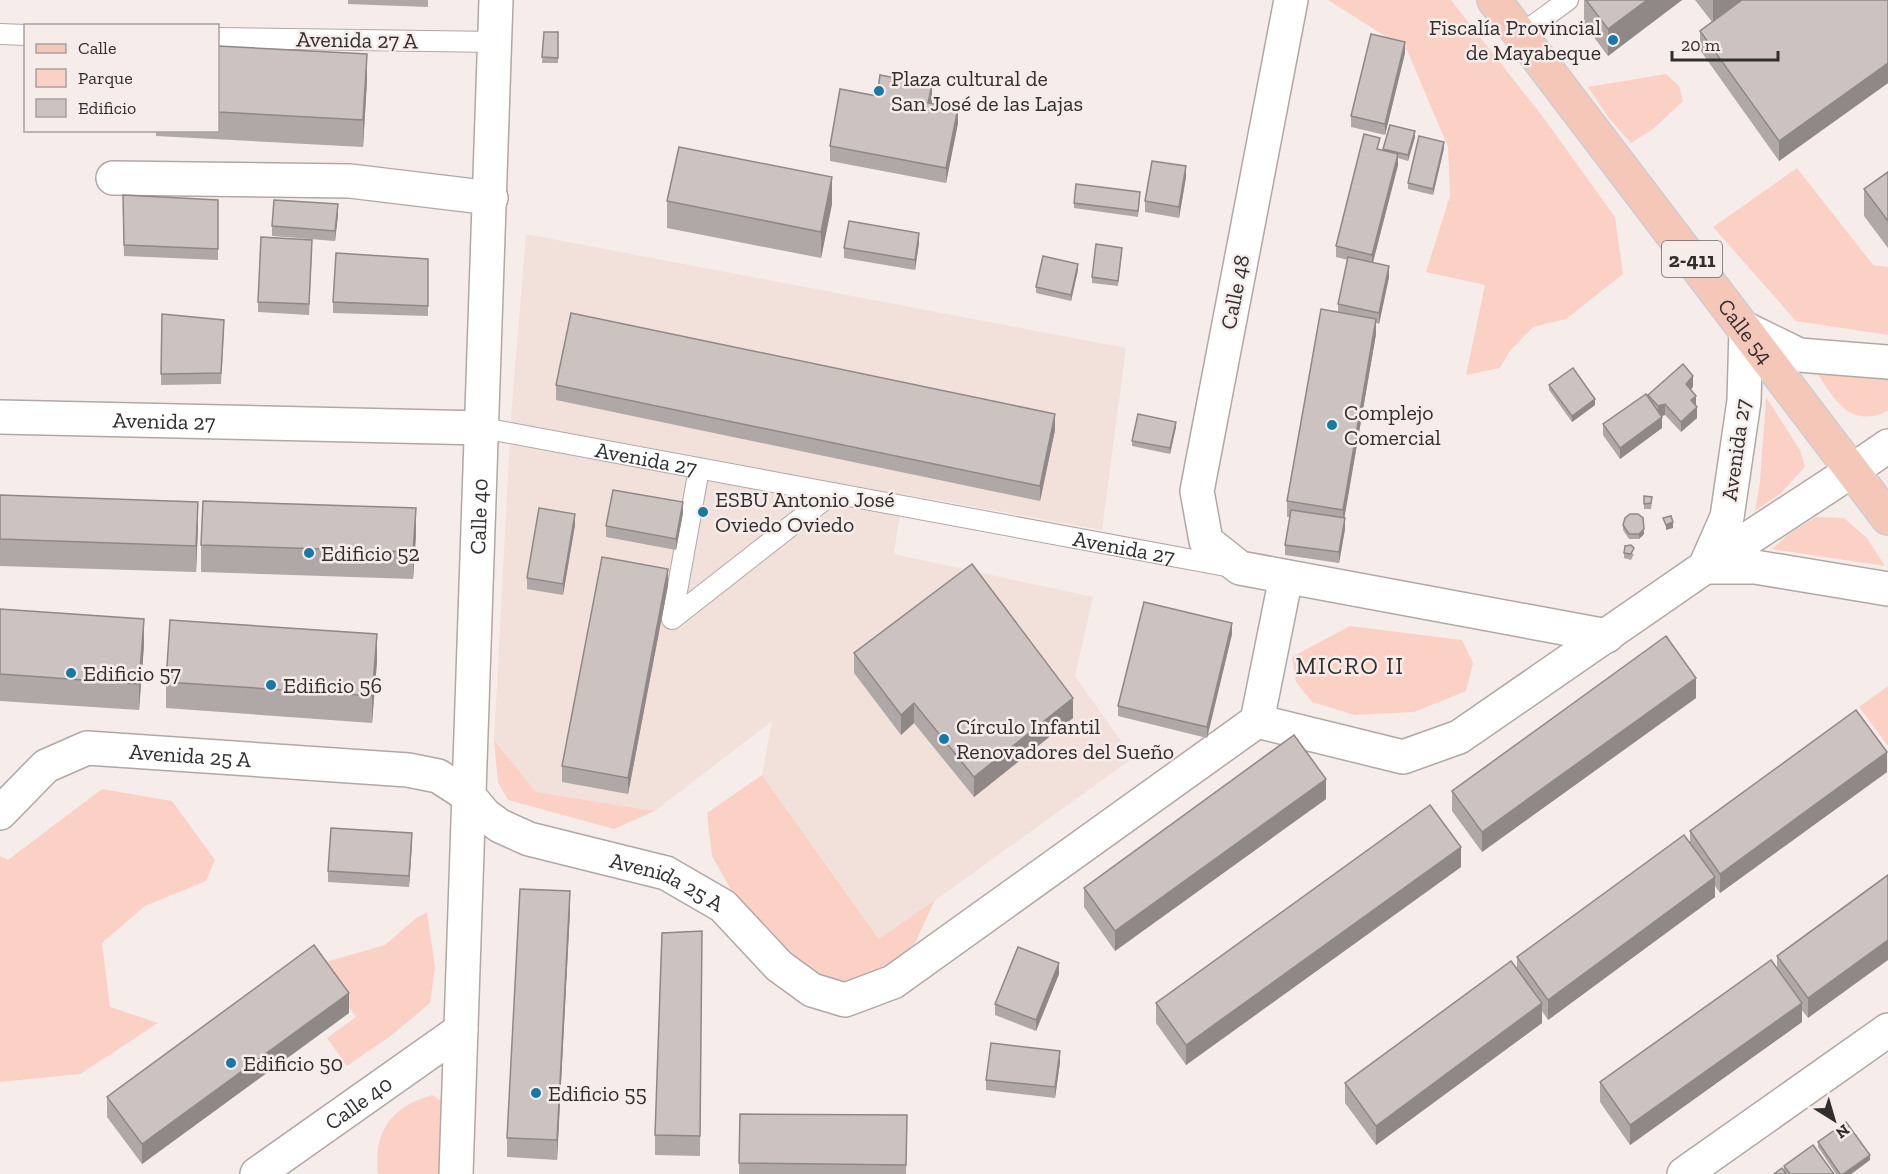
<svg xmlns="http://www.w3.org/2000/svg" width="1888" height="1174" viewBox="0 0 1888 1174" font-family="'Zilla Slab',serif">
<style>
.built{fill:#f2e1db}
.green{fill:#fbd1c5}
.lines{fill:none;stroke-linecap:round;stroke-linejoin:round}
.lane-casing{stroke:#b0a8a5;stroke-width:22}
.street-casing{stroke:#b0a8a5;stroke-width:36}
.secondary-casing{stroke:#b0a8a5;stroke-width:36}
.primary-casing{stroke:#cecdcd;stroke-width:36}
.lane{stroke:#fff;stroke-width:20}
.street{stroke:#fff;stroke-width:33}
.secondary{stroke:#fff;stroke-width:33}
.primary{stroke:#f5c7b9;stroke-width:33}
.wall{fill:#afa8a6}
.shaded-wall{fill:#8f8887}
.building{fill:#ccc3c1;stroke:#8f8887;stroke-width:1.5}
.poi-dot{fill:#1979a6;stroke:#f6edeb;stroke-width:2}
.labels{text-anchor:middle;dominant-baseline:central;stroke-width:5;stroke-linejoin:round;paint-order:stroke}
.shield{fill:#f6edeb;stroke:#6c6766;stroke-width:1.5}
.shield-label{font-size:21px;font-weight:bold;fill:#312e2d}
.poi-label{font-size:22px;fill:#312e2d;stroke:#f6edeb;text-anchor:start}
.street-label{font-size:22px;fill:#312e2d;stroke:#f6edeb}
.neighbourhood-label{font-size:24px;letter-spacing:1.5px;fill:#312e2d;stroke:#f6edeb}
</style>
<rect width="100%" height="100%" fill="#f6edeb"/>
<!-- built -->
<path class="built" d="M526,234l600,114 -24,182 -199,-36 -9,60 199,43 -18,79 58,82 -253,182 -118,-165 10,-54 -117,90 -119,-19 -42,-52 17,-323z"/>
<!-- green -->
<g class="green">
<path d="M1328,0h123l92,117 72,100 8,57 -57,45 -33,8 -23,24 -10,17 -34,7 19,-90 -59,-13 24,-76 -2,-49 -41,-97z"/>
<path d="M1666,74l13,12 4,15 -30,28 -22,14 -23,-26 -20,-30z"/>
<path d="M1797,168l76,97 15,2v68l-92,-14 -83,-94z"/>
<path d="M1814,368l74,11v32c-40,19 -55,-14 -74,-43z"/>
<path d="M1766,397l34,53 5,17 -24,26 -26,18 5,-29z"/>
<path d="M1816,517l28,1 23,20 18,28 -113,-17 17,-15z"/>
<path d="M1350,626l112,14 11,23 -7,28 -52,21 -59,3 -43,-13 -16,-20 -4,-25z"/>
<path d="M1888,686v60l-29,-39z"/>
<path d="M494,740l42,52 119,19 -41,18 -106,-29 -10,-17z"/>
<path d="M762,775l117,164 56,-39 -20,43 -24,25 -49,21 -32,-17 -75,-75 -23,-41 -5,-43z"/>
<path d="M102,789l70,12 43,59 -9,21 -61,25 -43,37 8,64 48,16 -78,51 -80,8v-226l8,4z"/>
<path d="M427,912l8,55 -5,36 -38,32 -45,31 -20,-28 29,-21 -37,-53 66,-19 30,-26z"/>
<path d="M432,1095l11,7 -1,72h-64c-5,-43 13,-67 54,-79z"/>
</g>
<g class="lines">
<defs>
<g id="lane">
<path d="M0,34l26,1"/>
<path d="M1520,35l48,-35"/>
<path d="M218,38l278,4"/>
<path id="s1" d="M483,428l748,139"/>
<path d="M699,469l-27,150 161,-126"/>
</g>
<g id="street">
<path d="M1291,0l-94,491 9,50 34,27 367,68"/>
<path d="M113,178l237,3 141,17"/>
<path d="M1746,329l-2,72 -17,116 -22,50h50l133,22"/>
<path id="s2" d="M0,417l483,11"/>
<path d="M1257,721l146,36 56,-20 246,-170 148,-97"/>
<path d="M1257,721l29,-144"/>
<path id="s3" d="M0,813l46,-47 41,-18 321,22 30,6 31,20 16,19 15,11 29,13 137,34 57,33 56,60 33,24 33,10 48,-18 364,-261"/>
<path id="s4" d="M257,1174l204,-144"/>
<path id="s5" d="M456,1174l40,-1174"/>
<path d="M1684,1174l204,-144"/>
</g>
<g id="secondary">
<path d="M1746,329l53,26 89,7"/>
<path d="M1853,470l35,-24"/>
</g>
<g id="primary">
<path id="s6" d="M1494,0l394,518"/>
</g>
</defs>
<!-- lane casing -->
<use href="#lane" class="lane-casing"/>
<!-- street casing -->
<use href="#street" class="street-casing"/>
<!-- secondary casing -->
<use href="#secondary" class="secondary-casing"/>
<!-- primary casing -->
<use href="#primary" class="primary-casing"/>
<!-- lane -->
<use href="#lane" class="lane"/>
<!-- street -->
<use href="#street" class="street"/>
<!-- secondary -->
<use href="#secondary" class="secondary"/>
<!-- primary -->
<use href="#primary" class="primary"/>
</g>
<!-- wall -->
<g class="wall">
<path d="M348,0h80v7l-80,-3z"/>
<path d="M1584,0h98l-74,56 -24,-32z"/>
<path d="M1695,0h193v83l-109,78 -79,-111v-19l12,-9z"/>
<path d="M544,32h14v31h-16z"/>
<path d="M218,46l149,35 -4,66 -207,-11v-6h62z"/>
<path d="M1405,53l-20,82 -34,-8v-11z"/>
<path d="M877,96l55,5v2l26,20 -12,60 -116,-22v-15z"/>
<path d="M1415,137l-7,24 -10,-3v7l-25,97 16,15 -10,47 -3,-1v11l-32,184 1,11 -6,34 -54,-8v-10l5,-28h-3v-16l51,-189v-8l10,-44 -12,-3v-11l43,-97 4,1v-1z"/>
<path d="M1444,148l-11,47 -25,-6v-6z"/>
<path d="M1888,172v76l-24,-32v-27z"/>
<path d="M1186,177l-7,41 -34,-6v-11z"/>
<path d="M1140,198l-2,19 -64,-9v-5z"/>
<path d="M218,200v60l-94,-4 -1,-50z"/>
<path d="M667,201l165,3 -11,54 -154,-30z"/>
<path d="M338,215l-3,26 -63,-5v-10z"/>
<path d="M919,243l-4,27 -71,-12v-10z"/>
<path d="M312,250l-3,65 -51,-3v-10z"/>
<path d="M1122,253l-4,33 -26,-3v-6z"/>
<path d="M428,259v57l-95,-3v-11z"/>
<path d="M1078,270l-7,31 -35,-8v-6z"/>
<path d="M162,314l62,17 -3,53 -60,1z"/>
<path d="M556,385l499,45 -15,71 -484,-101z"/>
<path d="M1549,385l46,20 -23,17 -23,-32z"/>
<path d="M1693,387l-2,2 5,17 1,12 -16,14 -16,-17 -4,1 1,12 -42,31 -17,-24v-11l45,-27v-2z"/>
<path d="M1176,427l-6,27 -38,-8v-5z"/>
<path d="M0,495l198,33 -2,44 -196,-6z"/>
<path d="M1644,496l8,6 -1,7h-7z"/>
<path d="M683,513l-7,37 -70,-13v-11z"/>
<path d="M575,525l-12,70 -36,-6v-11z"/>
<path d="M1623,525l21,9 -5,5h-10l-6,-9z"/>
<path d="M416,535l-3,44 -212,-7v-27z"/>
<path d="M1624,553l10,1 -3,6 -7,-2z"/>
<path d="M668,585l-40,209 -66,-12v-16z"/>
<path d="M0,609l144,36 -5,65 -139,-9z"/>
<path d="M1232,634l-25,104 -89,-22v-10z"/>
<path d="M854,653l219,65 -99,79 -60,-74 -13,12 -47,-62z"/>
<path d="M377,661l-5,62 -206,-15v-26z"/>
<path d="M1696,698l-214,154 -30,-41v-20z"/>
<path d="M1887,772l-167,121 -5,-7v11l-167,123 -6,-9v12l-166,122 -31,-42v-20l172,-114v-12l173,-114v-12z"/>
<path d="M1326,799l-211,152 -31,-44v-19z"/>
<path d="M412,843l-3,44 -81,-5v-11z"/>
<path d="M1461,867l-275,198 -30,-42v-20z"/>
<path d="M1888,875l-80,143 -6,-8v12l-172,123 -30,-43v-20l177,-114v-12z"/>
<path d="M570,911l-13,249 -50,-3v-19z"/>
<path d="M702,931l-2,225 -45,-1v-20z"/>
<path d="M1059,974l-23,57 -41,-16v-11z"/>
<path d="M349,1013l-207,151 -35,-47v-20z"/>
<path d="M1060,1062l-5,36 -69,-8v-10z"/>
<path d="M740,1114l167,1 -1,59h-167z"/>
<path d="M1818,1142l52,18 -19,14h-15l-18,-27z"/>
<path d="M1784,1166l50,8h-48l-2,-2z"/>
</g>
<!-- shaded-wall -->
<g class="shaded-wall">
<path d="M1647,0h35l-74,56v-27z"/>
<path d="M1713,0h31l-31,24z"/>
<path d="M1405,42v11l-20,82v-11z"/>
<path d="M367,54v27l-4,66v-27z"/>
<path d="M1888,63v20l-109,78v-20z"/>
<path d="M932,85v16l-4,17v-15z"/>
<path d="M958,108v15l-12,60v-15z"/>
<path d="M1415,131v6l-7,24v-6z"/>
<path d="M1444,142v6l-11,47v-6z"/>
<path d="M1398,154v11l-26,101v-11z"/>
<path d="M1186,166v11l-7,41v-11z"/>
<path d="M832,177v27l-11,54v-26z"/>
<path d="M338,204v11l-3,26v-10z"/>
<path d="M919,233v10l-4,27v-10z"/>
<path d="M1078,264v6l-7,31v-6z"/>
<path d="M1389,266v11l-10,47v-11z"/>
<path d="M1376,319v15l-33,192v-16z"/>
<path d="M1693,376v11l-7,7v-10z"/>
<path d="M1696,396v10l-5,-6z"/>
<path d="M1595,399v6l-23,17v-6z"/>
<path d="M1665,404v11l-7,2v-11z"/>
<path d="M1697,407v11l-16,14v-10z"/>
<path d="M1055,414v16l-15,71v-15z"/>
<path d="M1662,417v11l-42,31v-11z"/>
<path d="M1176,422v5l-6,27v-6z"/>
<path d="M198,502v26l-2,44v-26z"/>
<path d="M683,502v11l-7,37v-11z"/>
<path d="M416,508v27l-3,44v-27z"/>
<path d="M575,514v11l-12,70v-11z"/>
<path d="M1345,518v11l-6,34v-11z"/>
<path d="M1673,522v6l-7,2v-5z"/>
<path d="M1644,529v5l-5,5v-5z"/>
<path d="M668,569v16l-40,209v-16z"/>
<path d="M144,619v26l-5,65v-26z"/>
<path d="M1232,623v11l-25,104v-11z"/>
<path d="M377,634v27l-5,62v-27z"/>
<path d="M1696,678v20l-214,154v-20z"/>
<path d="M1073,698v20l-99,79v-20z"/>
<path d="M914,703v20l-13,12v-20z"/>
<path d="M1887,752v20l-167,121v-19z"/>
<path d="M1326,779v20l-211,152v-20z"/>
<path d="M412,833v10l-3,44v-11z"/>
<path d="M1461,847v20l-275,198v-20z"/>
<path d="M1715,877v20l-167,123v-20z"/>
<path d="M570,891v20l-13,249v-20z"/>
<path d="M1888,940v20l-80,58v-20z"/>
<path d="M1059,963v11l-23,57v-11z"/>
<path d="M349,993v20l-207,151v-20z"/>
<path d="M1542,1003v20l-166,122v-19z"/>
<path d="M1802,1003v19l-172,123v-20z"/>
<path d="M1060,1051v11l-5,36v-11z"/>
<path d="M1870,1155v5l-19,14h-8z"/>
</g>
<!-- building -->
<g class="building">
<path d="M1586,0h61l-39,29z"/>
<path d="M1742,0h146v63l-109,78 -79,-110z"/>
<path d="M544,32h14v26l-16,-1z"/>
<path d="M1371,34l34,8 -20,82 -34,-8z"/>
<path d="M218,46l149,8 -4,66 -145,-8z"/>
<path d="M880,75l52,10 -4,18 30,5 -12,60 -116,-22 10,-57 37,7z"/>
<path d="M1390,125l25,6 -7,24 -25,-6z"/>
<path d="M1364,134l16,4 -3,11 21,5 -26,101 -36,-9z"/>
<path d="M1419,136l25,6 -11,47 -25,-6z"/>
<path d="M679,147l153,30 -11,55 -154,-31z"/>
<path d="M1152,161l34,5 -7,41 -34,-6z"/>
<path d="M1888,172v49l-24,-32z"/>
<path d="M1076,184l64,8 -2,19 -64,-8z"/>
<path d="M123,195l95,5v49l-94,-4z"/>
<path d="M274,200l64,4 -3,27 -63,-5z"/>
<path d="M849,221l70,12 -4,27 -71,-12z"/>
<path d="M261,237l51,3 -3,64 -51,-2z"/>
<path d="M1096,244l26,4 -4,33 -26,-4z"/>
<path d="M336,253l92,6v47l-95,-4z"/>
<path d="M1043,256l35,8 -7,31 -35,-8z"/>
<path d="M1348,257l41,9 -10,47 -41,-9z"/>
<path d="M1321,309l55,10 -33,191 -56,-9z"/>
<path d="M571,313l484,101 -15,72 -484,-101z"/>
<path d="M162,314l62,6 -3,53 -60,1z"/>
<path d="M1683,364l10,12 -7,8 10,12 -5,4 6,7 -16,15 -16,-18 -7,2 -10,-11z"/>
<path d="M1573,368l22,31 -23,17 -23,-31z"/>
<path d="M1646,394l16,23 -42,31 -17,-24z"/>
<path d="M1138,414l38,8 -6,26 -38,-7z"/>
<path d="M613,490l70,12 -7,37 -70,-13z"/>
<path d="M0,495l198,7 -2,44 -196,-7z"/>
<path d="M1644,496l8,1 -1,6 -7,1z"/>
<path d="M203,501l213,7 -3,44 -212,-7z"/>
<path d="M539,508l36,6 -12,70 -36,-6z"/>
<path d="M1291,510l54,8 -6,34 -54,-7z"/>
<path d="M1630,514h8l5,4 1,11 -5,5h-10l-6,-9 2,-7z"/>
<path d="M1671,516l2,6 -7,3 -3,-7z"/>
<path d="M1631,545l3,3 -3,6 -7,-1 1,-7z"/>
<path d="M602,557l66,12 -40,209 -66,-12z"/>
<path d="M972,564l101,134 -99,79 -60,-74 -13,12 -47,-62z"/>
<path d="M1144,602l88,21 -25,104 -89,-21z"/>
<path d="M0,609l144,10 -5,65 -139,-10z"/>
<path d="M170,620l207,14 -5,62 -206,-14z"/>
<path d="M1666,636l30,42 -214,154 -30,-41z"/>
<path d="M1856,710l31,42 -167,122 -30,-43z"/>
<path d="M1294,735l32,44 -211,152 -31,-43z"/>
<path d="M1430,805l31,42 -275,198 -30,-42z"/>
<path d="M331,828l81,5 -3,43 -81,-5z"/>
<path d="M1684,835l31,42 -167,123 -31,-43z"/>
<path d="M1888,875v65l-80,58 -31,-42z"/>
<path d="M520,889l50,2 -13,249 -50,-2z"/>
<path d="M702,931l-2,205 -45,-1 7,-202z"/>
<path d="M314,945l35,48 -207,151 -35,-47z"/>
<path d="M1018,947l41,16 -23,57 -41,-16z"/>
<path d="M1771,960l31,43 -172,122 -30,-43z"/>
<path d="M1511,961l31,42 -166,123 -31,-43z"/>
<path d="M991,1043l69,8 -5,36 -69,-7z"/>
<path d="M740,1114l167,1 -1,50 -167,-2z"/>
<path d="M1846,1122l24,33 -27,19h-3l-22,-32z"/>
<path d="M1813,1145l21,29h-44l-6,-8z"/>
<path d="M1782,1168l4,6h-12z"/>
</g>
<!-- markers -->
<g class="poi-dot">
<circle cx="1613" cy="40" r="6"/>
<circle cx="879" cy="91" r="6"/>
<circle cx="1332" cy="425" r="6"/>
<circle cx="703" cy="512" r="6"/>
<circle cx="309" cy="553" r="6"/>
<circle cx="71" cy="673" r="6"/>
<circle cx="271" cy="685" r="6"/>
<circle cx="944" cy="739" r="6"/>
<circle cx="231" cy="1063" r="6"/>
<circle cx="536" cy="1093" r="6"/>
</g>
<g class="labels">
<!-- shield labels -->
<rect class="shield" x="1662" y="241" width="60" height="36" rx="4.5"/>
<g class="shield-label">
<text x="1692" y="259">2-411</text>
</g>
<!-- poi labels -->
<g class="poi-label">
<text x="1601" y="27" text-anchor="end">Fiscalía Provincial<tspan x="1601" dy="25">de Mayabeque</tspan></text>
<text x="891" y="78">Plaza cultural de<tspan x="891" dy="25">San José de las Lajas</tspan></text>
<text x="1344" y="412">Complejo<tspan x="1344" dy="25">Comercial</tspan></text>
<text x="715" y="499">ESBU Antonio José<tspan x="715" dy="25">Oviedo Oviedo</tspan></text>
<text x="321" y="553">Edificio 52</text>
<text x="83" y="673">Edificio 57</text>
<text x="283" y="685">Edificio 56</text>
<text x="956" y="726">Círculo Infantil<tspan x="956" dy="25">Renovadores del Sueño</tspan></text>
<text x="243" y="1063">Edificio 50</text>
<text x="548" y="1093">Edificio 55</text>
</g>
<!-- street labels -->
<g class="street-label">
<text transform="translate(357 40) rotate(1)">Avenida 27 A</text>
<text transform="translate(1235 292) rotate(-79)">Calle 48</text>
<text stroke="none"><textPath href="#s6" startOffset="416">Calle 54</textPath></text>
<text stroke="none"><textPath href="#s2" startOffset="164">Avenida 27</textPath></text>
<text transform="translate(1736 450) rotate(-82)">Avenida 27</text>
<text stroke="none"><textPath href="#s1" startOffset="166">Avenida 27</textPath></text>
<text stroke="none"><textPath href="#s5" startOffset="658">Calle 40</textPath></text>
<text stroke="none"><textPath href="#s1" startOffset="652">Avenida 27</textPath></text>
<text stroke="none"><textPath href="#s3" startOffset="214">Avenida 25 A</textPath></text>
<text stroke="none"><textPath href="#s3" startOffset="720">Avenida 25 A</textPath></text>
<text stroke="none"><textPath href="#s4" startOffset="124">Calle 40</textPath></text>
</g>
<!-- neighbourhood labels -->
<g class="neighbourhood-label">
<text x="1350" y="665">MICRO II</text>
</g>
</g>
<!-- legend -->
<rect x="24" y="24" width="195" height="108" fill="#f6edeb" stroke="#a7a19f" stroke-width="1.5"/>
<rect x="36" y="44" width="30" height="9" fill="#f5c7b9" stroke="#a7a19f" stroke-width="1.5"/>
<text x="78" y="54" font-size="18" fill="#312e2d">Calle</text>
<rect x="36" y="69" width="30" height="18" fill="#fbd1c5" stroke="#a7a19f" stroke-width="1.5"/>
<text x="78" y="84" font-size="18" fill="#312e2d">Parque</text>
<rect x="36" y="99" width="30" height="18" fill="#ccc3c1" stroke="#a7a19f" stroke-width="1.5"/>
<text x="78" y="114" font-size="18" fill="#312e2d">Edificio</text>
<!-- north arrow -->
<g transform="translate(1834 1120) rotate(143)" stroke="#f6edeb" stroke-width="4.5" paint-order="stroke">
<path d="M0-4.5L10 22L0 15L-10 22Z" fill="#312e2d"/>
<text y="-9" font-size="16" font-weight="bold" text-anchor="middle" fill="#312e2d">N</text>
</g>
<!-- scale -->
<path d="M1672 51v9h106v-9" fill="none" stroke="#312e2d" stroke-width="3"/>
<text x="1681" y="51" font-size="18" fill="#312e2d" stroke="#f6edeb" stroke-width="4.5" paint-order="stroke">20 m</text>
</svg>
